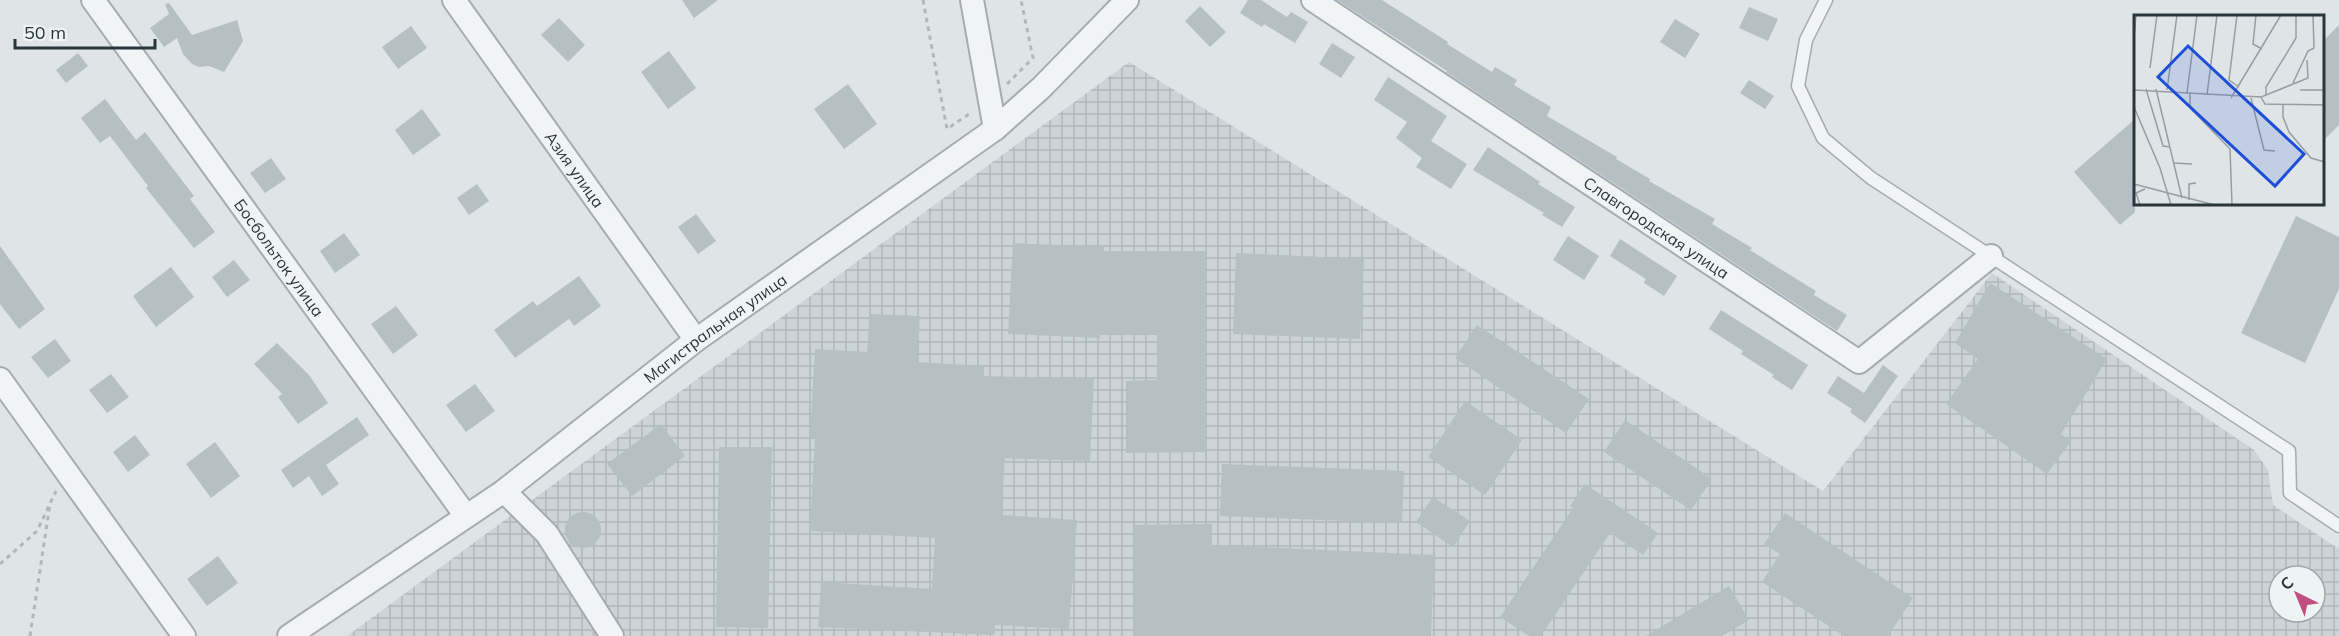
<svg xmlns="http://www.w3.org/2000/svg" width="2339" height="636" viewBox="0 0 2339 636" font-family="Mulish,sans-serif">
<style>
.industrial{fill:url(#industrial-grid);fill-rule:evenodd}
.building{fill:#b6bfc3}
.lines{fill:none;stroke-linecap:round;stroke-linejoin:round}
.service-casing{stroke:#a5acb0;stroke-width:15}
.minor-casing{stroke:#a5acb0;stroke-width:26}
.path{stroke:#b1b7ba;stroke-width:3;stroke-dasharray:4.5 4.5;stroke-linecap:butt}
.service{stroke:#f1f4f5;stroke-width:12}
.minor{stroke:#f1f4f5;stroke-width:22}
.labels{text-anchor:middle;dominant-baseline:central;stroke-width:6;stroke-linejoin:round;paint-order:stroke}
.street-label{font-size:16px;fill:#29363c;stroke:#eef3f4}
.inset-road{fill:none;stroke:#969ea3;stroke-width:1.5}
.view{fill:#1d4ed8;fill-opacity:0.15;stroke:#1d4ed8;stroke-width:3}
.inset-edge{fill:none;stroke:#29363c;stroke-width:3}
</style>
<defs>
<pattern id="industrial-grid" width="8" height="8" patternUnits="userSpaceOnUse" patternTransform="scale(1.5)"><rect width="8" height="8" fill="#cdd4d8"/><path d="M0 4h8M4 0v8" fill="none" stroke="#b0b7ba"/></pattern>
</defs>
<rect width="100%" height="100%" fill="#dfe4e7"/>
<!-- industrial -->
<path class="industrial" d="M1129,62l694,429 169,-218 262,177 14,20 5,35 66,44v87h-1992zM2279,576h36v36h-36z"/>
<!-- building -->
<g class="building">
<path d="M682,0h36l-24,18z"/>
<path d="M1248,0h13l26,17 4,-5 17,10 -13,21 -31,-19 -2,3 -22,-14z"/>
<path d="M1337,0h45l66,42 -1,2 45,28 3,-5 22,13 -3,5 37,22 -4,9 70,41 -1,2 34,20 -1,2 66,38 -3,5 40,24 -2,2 66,41 -2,4 33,20 -10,16 -391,-259 1,-1z"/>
<path d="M169,3l23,32 45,-15 6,21 -19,31 -15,-6 -10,1 -7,-3 -9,-10 -6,-16 -13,9 -14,-19 19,-14 -4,-10z"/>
<path d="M1200,6l26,26 -16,15 -25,-26z"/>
<path d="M1749,7l29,12 -10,22 -29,-13z"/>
<path d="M559,18l26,27 -17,17 -27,-27z"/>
<path d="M1675,19l25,15 -15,24 -25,-16z"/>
<path d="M2339,25v100l-17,17v-100z"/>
<path d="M411,26l16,22 -29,21 -16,-22z"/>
<path d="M1332,43l23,14 -14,21 -22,-14z"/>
<path d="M669,51l27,37 -28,21 -27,-37z"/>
<path d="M78,53l10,13 -22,17 -10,-13z"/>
<path d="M1388,77l59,39 -16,25 36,23 -16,25 -35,-22 6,-9 -26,-20 11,-16 -33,-22z"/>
<path d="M1749,80l25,16 -9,13 -25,-16z"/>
<path d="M848,84l29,40 -33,25 -30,-40z"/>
<path d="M105,99l31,41 9,-8 49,64 -4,3 25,33 -21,16 -48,-60 2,-2 -38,-50 -10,7 -19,-25z"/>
<path d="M422,109l19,26 -28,20 -18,-25z"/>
<path d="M2135,119v93l-15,13 -46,-53z"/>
<path d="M1488,147l52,35 -2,2 37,23 -13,20 -20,-12 2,-2 -71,-43z"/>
<path d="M271,158l15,21 -21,14 -15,-20z"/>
<path d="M477,184l12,17 -20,14 -12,-17z"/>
<path d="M696,214l20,27 -18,13 -20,-27z"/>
<path d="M2296,216l43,21v52l-34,74 -64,-30z"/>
<path d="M344,233l16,22 -25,18 -15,-22z"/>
<path d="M1568,236l31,20 -15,24 -31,-20z"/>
<path d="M1620,239l57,37 -13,20 -20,-13 2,-4 -36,-23z"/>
<path d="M1013,243l91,4v4h102v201l-80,1v-72l31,-1v-45h-57v3l-92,-4z"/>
<path d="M0,246l45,63 -26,20 -19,-25z"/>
<path d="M1236,253l128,6 -4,80 -127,-5z"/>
<path d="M234,260l16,20 -23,17 -15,-20z"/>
<path d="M171,267l23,30 -38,30 -23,-31z"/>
<path d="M579,276l22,30 -27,20 -5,-7 -54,39 -21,-28 39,-29 4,5z"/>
<path d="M1990,283l117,76 -46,75 10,7 -24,33 -101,-70 32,-45 -23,-16z"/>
<path d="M396,306l22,29 -25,19 -22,-30z"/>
<path d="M1721,310l87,55 -16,25 -20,-13 2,-2 -33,-21 2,-3 -34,-22z"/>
<path d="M870,314l50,2 -3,46 67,4v10l110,3 -4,82 -85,-3 -4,57 76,5 -8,109 -74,-4 -1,10 -176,-8 3,-45 111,7 3,-51 -125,-7 5,-94h-5l5,-88 52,3z"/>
<path d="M1477,325l112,74 -23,34 -111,-75z"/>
<path d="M55,339l16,22 -23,17 -17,-21z"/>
<path d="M277,343l32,32 19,28 -30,21 -20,-27 4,-3 -28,-30z"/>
<path d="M1883,365l15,11 -33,47 -15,-11 2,-3 -25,-16 11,-17 26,17z"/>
<path d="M111,374l18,23 -22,16 -18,-23z"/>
<path d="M475,384l20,27 -29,21 -20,-27z"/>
<path d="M1465,401l57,39 -37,55 -57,-38z"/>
<path d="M357,417l12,18 -43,30 13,19 -17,12 -13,-20 -16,12 -12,-18z"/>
<path d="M1625,420l87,59 -21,31 -87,-58z"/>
<path d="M661,424l24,32 -53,40 -25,-32z"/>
<path d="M135,435l15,20 -22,17 -15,-20z"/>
<path d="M215,442l25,34 -29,22 -25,-34z"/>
<path d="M719,447h53l-4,181 -52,-1z"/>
<path d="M1222,464l182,7 -2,52 -182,-7z"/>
<path d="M1585,484l73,49 -15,22 -33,-22 -69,103h-12l-29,-19 73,-109 -3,-2z"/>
<path d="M1433,497l37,24 -17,26 -37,-25z"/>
<circle cx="583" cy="530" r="18"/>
<path d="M1785,513l128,85 -25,38h-44l-82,-54 18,-28 -16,-10z"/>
<path d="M1212,524v21l222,10 -3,81h-296l-1,-111z"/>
<path d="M218,556l20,27 -31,23 -20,-27z"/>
<path d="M1729,586l20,34 -27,16h-76z"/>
</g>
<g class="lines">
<defs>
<path id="service" d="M1826,0l-20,40 -8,46 25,52 48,40 418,273 1,42 49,33"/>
<g id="minor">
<path id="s1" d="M93,0l373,516"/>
<path id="s2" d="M454,0l242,340"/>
<path d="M972,0l23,129"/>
<path id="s3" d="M1313,0l546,362 132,-106"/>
<path d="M0,379l184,257"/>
<path d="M504,491l43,43 65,102"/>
<path id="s4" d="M289,636l215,-145 192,-151 299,-211 46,-41 86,-88"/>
</g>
</defs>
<!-- service casing -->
<use href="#service" class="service-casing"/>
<!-- minor casing -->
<use href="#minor" class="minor-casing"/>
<!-- path -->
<g class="path">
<path d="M923,0l24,129 25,-17"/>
<path d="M1007,84l26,-26 -12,-58"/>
<path d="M0,564l37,-33 19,-40"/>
<path d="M30,636l20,-132"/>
</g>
<!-- service -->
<use href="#service" class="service"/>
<!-- minor -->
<use href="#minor" class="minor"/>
</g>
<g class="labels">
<!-- street labels -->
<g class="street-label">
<text stroke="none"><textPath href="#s2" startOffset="208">Азия улица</textPath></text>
<text stroke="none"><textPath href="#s3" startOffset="412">Славгородская улица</textPath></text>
<text stroke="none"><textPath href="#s1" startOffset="318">Босбольток улица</textPath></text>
<text stroke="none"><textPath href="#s4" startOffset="526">Магистральная улица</textPath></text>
</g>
</g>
<!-- overview -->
<g transform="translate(2134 15)">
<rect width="190" height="190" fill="#dfe4e7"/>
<path class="inset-road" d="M103,0l-8,65 10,7M122,0l-3,29 9,5M0,23l2,-23M16,53l7,-53M159,68l15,-32 6,-3 -1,-33M12,74l17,57 7,1M22,74l26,109M0,75l127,7 47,-19 -1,-18M33,75l10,-75M166,75h25M53,78l10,-78M56,79v14l40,41 2,56M132,79v-7l30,-49v-23M73,80l10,-80M127,82l4,7 60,1M97,83l50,-83M117,83l13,52 11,1M149,89v13l6,15 22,26 14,4M0,92l26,61 11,37M40,148l18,1M0,169l34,9M34,178l47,12M55,185v-16l7,-1M6,190l-4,-12 9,-4"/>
<path class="view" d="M54,31l116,108 -29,32 -117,-109z"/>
<rect width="190" height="190" class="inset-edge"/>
</g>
<!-- north arrow -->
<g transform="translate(2297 594) rotate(317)"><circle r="28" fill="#eef3f4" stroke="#9fa7aa" stroke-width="1.5"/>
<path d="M0-4.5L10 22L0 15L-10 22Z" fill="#c14e81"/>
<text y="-9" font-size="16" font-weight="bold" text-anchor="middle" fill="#29363c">С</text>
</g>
<!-- scale -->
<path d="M15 39v9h140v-9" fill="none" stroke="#29363c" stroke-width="3"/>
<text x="24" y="39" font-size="18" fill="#29363c" stroke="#eef3f4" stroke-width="4.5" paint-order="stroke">50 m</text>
</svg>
